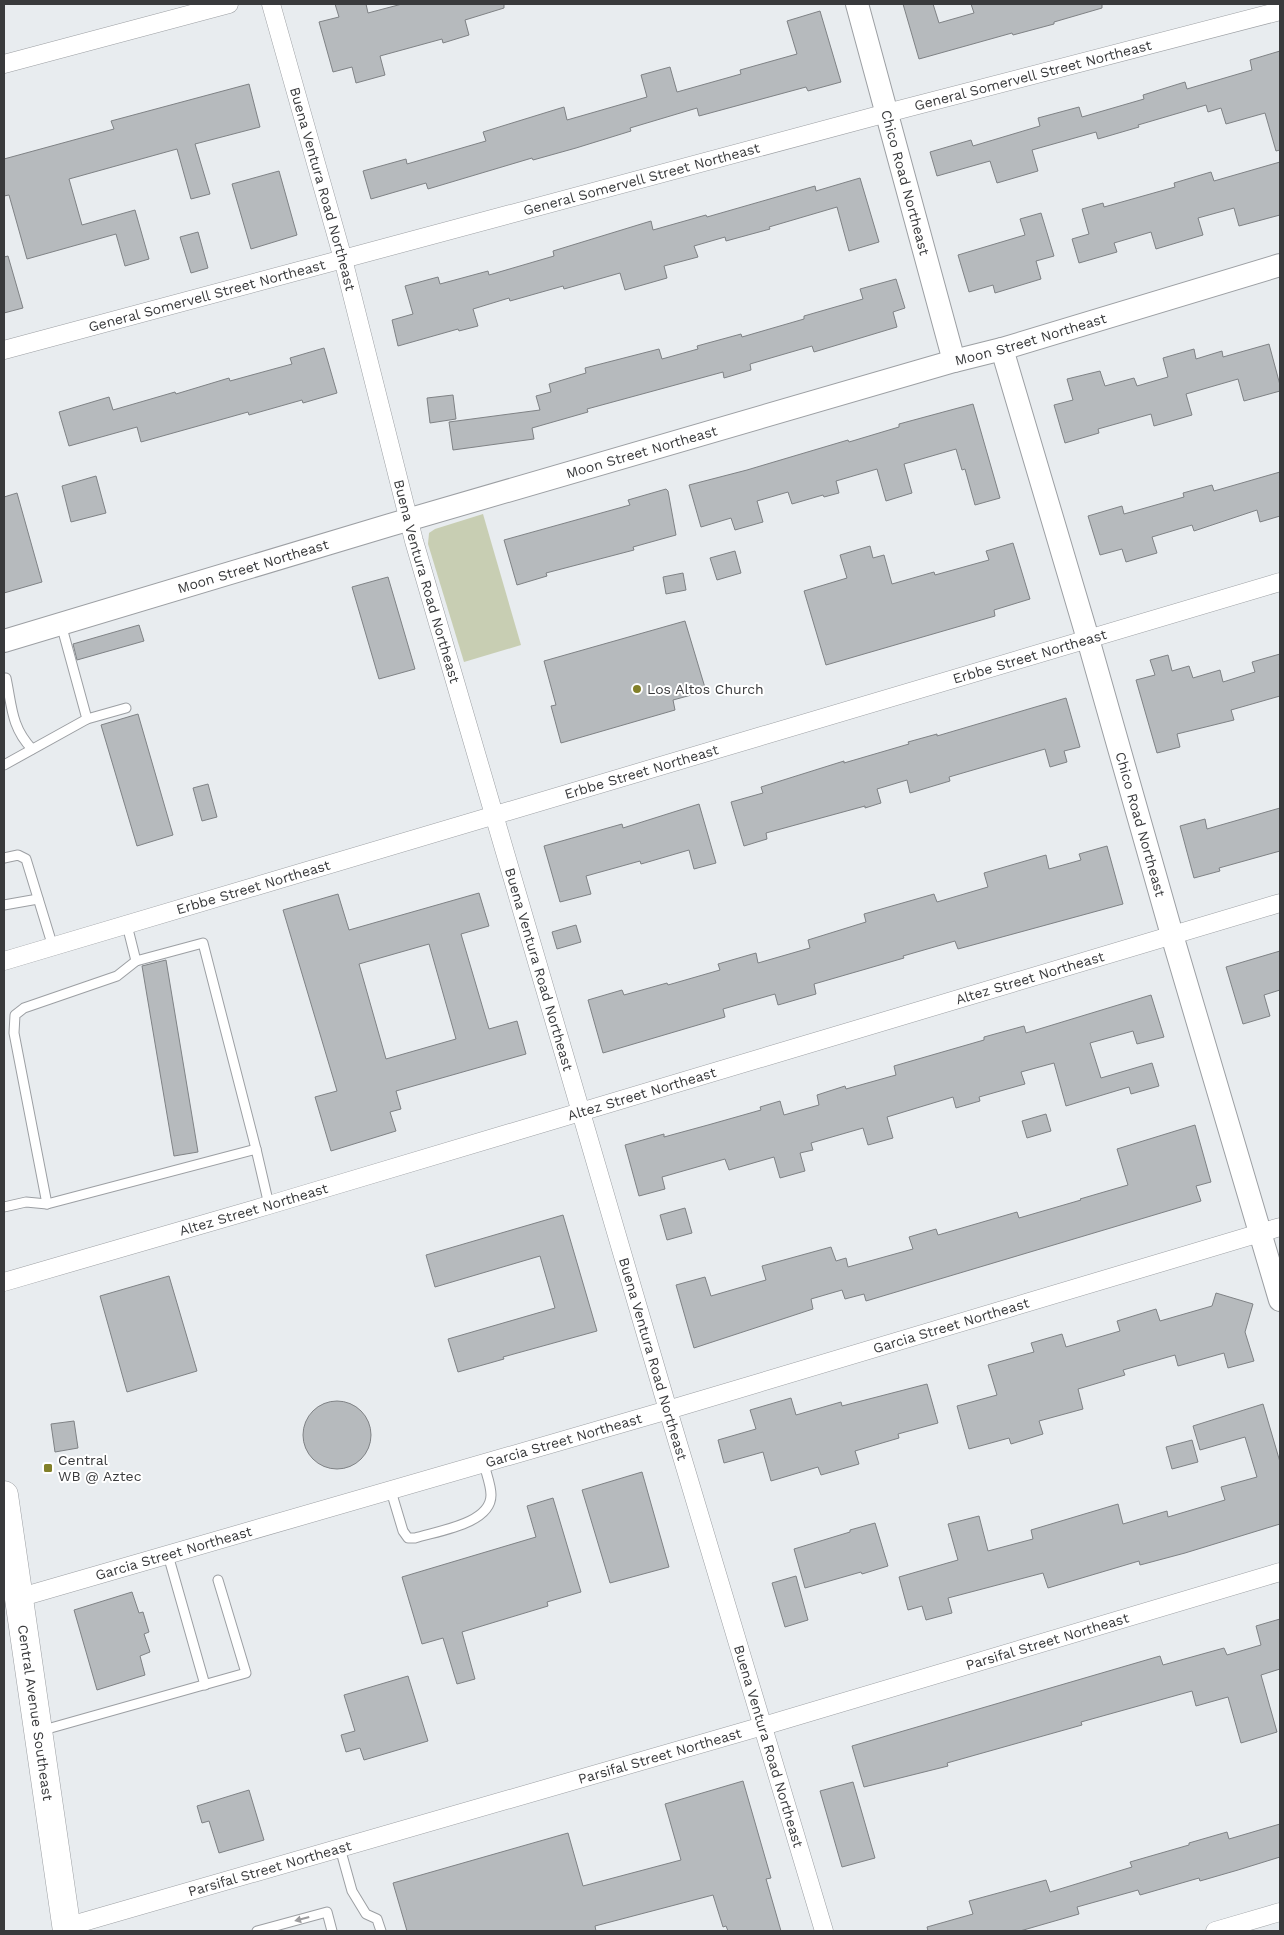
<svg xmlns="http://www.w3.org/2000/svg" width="1284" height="1935" viewBox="0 0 1284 1935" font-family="'Work Sans',sans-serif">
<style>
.green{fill:#c8ceb3}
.building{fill:#b6babd;stroke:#7f8285;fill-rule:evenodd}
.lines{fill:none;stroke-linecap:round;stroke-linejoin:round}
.service-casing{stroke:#9c9fa3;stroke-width:11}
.minor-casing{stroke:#9c9fa3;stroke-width:19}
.tertiary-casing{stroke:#9c9fa3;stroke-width:24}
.primary-casing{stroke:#9c9fa3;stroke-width:29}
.service{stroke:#fff;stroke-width:9}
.minor{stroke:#fff;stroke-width:18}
.tertiary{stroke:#fff;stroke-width:22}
.primary{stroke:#fff;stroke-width:28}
.oneway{fill:#9c9c9e}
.poi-dot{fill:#828029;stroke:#fff;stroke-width:2}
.labels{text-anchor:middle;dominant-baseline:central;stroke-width:4;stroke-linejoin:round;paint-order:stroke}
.street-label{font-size:14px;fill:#393a3c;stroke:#fff}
.poi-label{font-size:14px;fill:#393a3c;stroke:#fff;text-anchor:start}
</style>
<rect width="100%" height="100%" fill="#e8ecef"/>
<!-- green -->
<path class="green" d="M483,514l38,131 -57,17 -36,-118 1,-11 6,-4z"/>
<!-- building -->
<g class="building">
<path d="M335,4h31l2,9 34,-9h102v4l-39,12 4,15 -26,8 -1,-4 -62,17 5,19 -29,8 -4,-16 -19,5 -14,-50 20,-5z"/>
<path d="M903,4h30l6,19 35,-10 -3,-9h131v4l-48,14v2l-41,11 -1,-2 -93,26z"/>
<path d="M820,11l21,71 -33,9 -2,-4 -107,29 -2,-8 -67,20 1,3 -55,17 -43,12 -1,-2 -104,31 -2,-6 -55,16 -8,-28 43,-12 1,5 79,-23 -3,-9 81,-25 3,13 80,-23 -6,-22 29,-8 7,25 64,-18 -1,-4 57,-16 -10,-33z"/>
<path d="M1280,51v99l-4,1 -11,-38 -39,11 -5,-16 -13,4 -2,-7 -68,20 1,2 -41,12 -2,-7 -64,18 6,21 -41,12 -7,-22 -53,15 -7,-24 41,-12 2,6 67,-20 -2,-8 41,-11 3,10 62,-18 -1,-4 42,-13 2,7 65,-19 -2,-10z"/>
<path d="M249,84l11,43 -65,17 15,50 -19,5 -14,-50 -108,30 13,46 53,-15 14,49 -24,7 -9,-32 -89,25 -18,-64 -5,1v-37l110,-30 -3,-8z"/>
<path d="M1280,162v53l-41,11 -5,-18 -36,10 5,17 -47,14 -5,-17 -37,11 3,9 -38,11 -7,-24 17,-5 -7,-25 21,-6 1,4 71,-20 -1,-4 37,-11 3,9z"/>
<path d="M279,171l18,64 -46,14 -19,-65z"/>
<path d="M860,178l19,64 -30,9 -12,-44 -68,20 1,2 -44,12 -1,-4 -31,9 4,11 -34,9 3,12 -42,12 -5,-17 -56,16 -1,-3 -53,15 -1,-3 -36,11 5,17 -19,5 -1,-2 -60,17 -6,-26 21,-6 -8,-28 33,-9 2,7 48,-13 1,4 65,-19 -1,-5 98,-30 2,9 53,-15 1,2 108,-31 1,5z"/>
<path d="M1041,213l13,43 -18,5 5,18 -46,14 -2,-8 -24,7 -11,-37 67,-20 -5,-16z"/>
<path d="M198,232l10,36 -17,5 -11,-36z"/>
<path d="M8,256l15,52 -19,5v-56z"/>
<path d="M896,279l9,29 -12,4 4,15 -83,25 -2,-6 -62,18 1,6 -27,8 -1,-6 -136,37 1,3 -56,16 2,11 -81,11 -4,-28 91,-12 -4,-14 15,-4 -2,-8 37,-11 -1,-5 74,-19 3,10 36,-10 -1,-3 44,-12 1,3 62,-18v-3l59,-17 -3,-10z"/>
<path d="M1269,344l11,41v6l-36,10 -6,-22 -52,15 6,21 -38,11 -3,-12 -53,15 1,4 -34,10 -11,-38 19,-5 -6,-21 33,-8 5,15 29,-8 3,8 31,-9 -5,-19 31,-9 2,10 26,-8 1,6z"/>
<path d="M324,348l13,45 -34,10 -1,-3 -53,15 -1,-3 -107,30 -4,-15 -68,19 -10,-34 50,-15 4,13 62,-18 1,2 53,-16 1,3 62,-17 -2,-6z"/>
<path d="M453,395l3,24 -26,4 -3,-25z"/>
<path d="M973,404l27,94 -25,7 -10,-36 -3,1 -6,-21 -52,15 8,29 -26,8 -9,-32 -41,12 3,12 -15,4 -1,-2 -31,9 -4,-12 -31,9 6,21 -28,8 -4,-12 -30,9 -12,-42 58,-15 101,-30 1,2 50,-15v-3z"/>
<path d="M1280,472v44l-20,6 -3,-12 -63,21 -2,-6 -40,12 5,16 -31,9 -4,-13 -22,6 -12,-39 34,-10 2,8 60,-17 -1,-4 29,-8 2,6z"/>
<path d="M96,476l10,37 -35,9 -9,-36z"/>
<path d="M666,489l2,2 8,44 -43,12 1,3 -88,23 1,3 -30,9 -13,-45 126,-35 -2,-5z"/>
<path d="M17,493l25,89 -38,11v-96z"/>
<path d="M1013,543l17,56 -36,11 1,6 -169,49 -22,-74 43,-13 -7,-23 30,-9 3,12 11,-3 8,29 42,-12 1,3 54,-15 -3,-9z"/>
<path d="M735,551l6,22 -24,7 -7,-22z"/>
<path d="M683,573l3,17 -20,4 -3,-17z"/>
<path d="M388,577l27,92 -36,10 -27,-92z"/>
<path d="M685,621l21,70 -33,9 2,10 -114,33 -10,-37 5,-1 -12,-44z"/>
<path d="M139,625l5,16 -67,19 -4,-16z"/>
<path d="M1280,654v42l-49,14 3,10 -57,14 3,13 -23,6 -21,-73 19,-5 -5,-15 18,-5 4,16 17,-5 4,12 27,-8 3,12 32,-10 -3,-10z"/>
<path d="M1066,698l14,49 -16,4 3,11 -17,5 -5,-18 -96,28 1,4 -40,12 -3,-13 -30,9 4,14 -16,5v-2l-99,27 1,6 -23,7 -13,-44 32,-9 -2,-6 83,-26v2l65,-19 -1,-2 29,-8v2z"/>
<path d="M138,714l35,121 -36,11 -36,-121z"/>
<path d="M208,784l9,33 -15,4 -9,-33z"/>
<path d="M699,804l17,59 -22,6 -5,-19 -48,14 -1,-3 -54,15 5,18 -31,8 -16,-56 78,-22 1,4z"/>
<path d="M1280,808v43l-61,17 1,3 -26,7 -14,-52 25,-7 2,10z"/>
<path d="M1107,846l16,58 -165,45 -3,-8 -52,15 1,2 -90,26 2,10 -38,11 -3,-11 -52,15 2,8 -122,36 -15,-53 34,-10 2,5 43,-12 1,2 52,-15 -2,-6 38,-11 2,10 52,-15 -2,-8 58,-18 -2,-8 70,-20 3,8 51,-15 -4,-14 62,-18 3,14 32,-9 -2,-6z"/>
<path d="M479,893l10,33 -28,8 28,95 28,-8 9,33 -130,37 5,18 -11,3 6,19 -65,20 -16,-54 22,-6 -54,-181 55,-16 11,36zM429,944l27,95 -70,20 -27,-95z"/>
<path d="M576,925l5,17 -24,7 -5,-17z"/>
<path d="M1280,951v39l-16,5 6,21 -27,8 -17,-57z"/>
<path d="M166,960l32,192 -24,4 -32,-190z"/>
<path d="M1151,995l13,42 -27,7 -4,-13 -43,12 11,35 51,-15 7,23 -28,8 -2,-7 -63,19 -12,-43 -33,9 4,12 -46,13 1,4 -24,7 -3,-11 -66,20 6,21 -25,7 -5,-17 -52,15 2,7 -13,3 5,18 -25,7 -6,-21 -45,13 -4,-11 -63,18 3,12 -26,7 -14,-51 39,-11v3l44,-12 53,-15 -1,-3 20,-6 4,14 35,-10 -2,-10 28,-9 1,3 50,-14 -2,-9 90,-26v-3l40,-11 2,7z"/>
<path d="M1046,1114l5,17 -24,7 -5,-17z"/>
<path d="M1195,1125l16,57 -15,4 5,15 -335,100 -2,-7 -19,5 -3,-9 -31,9 2,10 -119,39 -18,-63 29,-8 6,19 55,-16 -4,-14 69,-19 5,14 10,-3 2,9 65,-18 -4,-12 27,-8 2,6 79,-23 2,6 62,-18 -1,-1 48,-14 -11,-36z"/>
<path d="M685,1208l7,25 -25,7 -7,-25z"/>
<path d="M563,1215l34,116 -94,26 1,2 -46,13 -10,-33 107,-31 -15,-52 -105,31 -9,-32z"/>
<path d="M169,1276l28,95 -70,21 -27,-96z"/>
<path d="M1216,1293l37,11 -8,28 9,29 -26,7 -4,-15 -46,13 -3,-11 -52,15 2,5 -47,14 5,20 -44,12 4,13 -32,10 -2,-6 -40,11 -12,-43 40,-11 -9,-30 46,-13 -3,-9 31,-9 4,13 54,-16 -3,-10 39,-12 4,12 52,-15z"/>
<path d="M927,1384l11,39 -40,11 1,4 -44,13 4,13 -38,11 -3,-8 -47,14 -8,-29 -39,11 -6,-23 38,-11 -6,-19 41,-12 5,17 45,-13 1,4z"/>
<circle cx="337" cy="1435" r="34"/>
<path d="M1263,1404l17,58v62l-95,29 -45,12 -1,-4 -91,27 -5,-15 -95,25 4,15 -26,7 -4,-14 -14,4 -9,-33 59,-17 -10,-36 31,-8 9,35 45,-12 -2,-9 87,-26 5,20 44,-13 1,6 57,-17 -4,-13 36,-10 -12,-40 -45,13 -7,-24z"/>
<path d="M74,1421l4,27 -23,4 -4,-28z"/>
<path d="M1192,1440l6,22 -26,7 -6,-22z"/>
<path d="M642,1472l27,95 -59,16 -28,-93z"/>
<path d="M553,1498l28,94 -34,10 1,4 -86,26 13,47 -18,5 -14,-46 -21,6 -20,-67 134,-40 -9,-31z"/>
<path d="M875,1523l13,43 -26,8 -1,-2 -56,16 -11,-39 56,-17v-2z"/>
<path d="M796,1576l12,44 -23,7 -13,-44z"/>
<path d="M132,1592l7,21 4,-1 6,20 -5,2 6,18 -10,4 5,19 -48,15 -23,-80z"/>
<path d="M1280,1619v50l-19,6 16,57 -36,11 -13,-46 -32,9 -4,-15 -111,31 1,3 -135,38 1,3 -84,21 -12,-41 308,-90 3,9 61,-17 3,7 34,-10 -5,-19z"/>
<path d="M408,1676l20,65 -64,19 -4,-12 -14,4 -5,-17 14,-4 -11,-36z"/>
<path d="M743,1781l28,97 -5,1 15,52h-53l-2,-5 -3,1 -10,-32 -118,31 1,5h-189l-14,-48 175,-50 15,53 98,-26 -16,-56z"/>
<path d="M853,1782l22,76 -33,9 -22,-76z"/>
<path d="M249,1790l15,50 -45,13 -10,-32 -7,2 -5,-17z"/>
<path d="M1280,1824v33l-42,13 -38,11 -1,-3 -59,17 -2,-5 -61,17 2,7 -59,17h-92l-1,-4 46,-13 -4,-13 77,-21 4,12 82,-25 -2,-5 59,-17v-2l38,-11 2,7z"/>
</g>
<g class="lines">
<defs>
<g id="service">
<path d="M6,678c6,28 5,49 26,71"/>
<path d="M87,719l39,-11"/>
<path d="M4,765l83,-46 -26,-95"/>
<path d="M4,858l14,-3 8,4 27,88"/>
<path d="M4,905l34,-6"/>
<path d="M127,925l9,36 67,-18 53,206"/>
<path d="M47,1204l-33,-171 1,-18 9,-7 93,-32 19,-15"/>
<path d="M4,1207l22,-5 21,2 209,-55 13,56"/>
<path d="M391,1491l12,40 5,7h7c22,-7 76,-14 76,-43 0,-10 -5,-22 -7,-31"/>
<path d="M168,1555l37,130"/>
<path d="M40,1731l206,-58 -28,-93"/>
<path d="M340,1848l12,43 14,23 11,5 4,12"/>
<path d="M257,1931l70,-19 5,19"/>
</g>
<g id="minor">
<path id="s1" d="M271,4l72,255 71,282 254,869 156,521"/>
<path d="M4,64l225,-60"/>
<path id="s2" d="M4,350l883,-237 393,-102"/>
<path id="s3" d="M4,961l1276,-379"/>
<path id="s4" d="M4,1282l265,-77 1011,-302"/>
<path id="s5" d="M18,1598l650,-188 612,-183"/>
<path id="s6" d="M66,1927l697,-201 517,-154"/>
<path d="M1215,1931l65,-19"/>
</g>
<g id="tertiary">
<path id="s7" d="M857,4l97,357"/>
<path id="s8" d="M1002,349l86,290 84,296 108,365"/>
<path id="s9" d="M4,641l386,-116 564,-164 48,-12 278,-84"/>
</g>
<g id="primary">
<path id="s10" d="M4,1495l63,436"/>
</g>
</defs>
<!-- service casing -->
<use href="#service" class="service-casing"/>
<!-- minor casing -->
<use href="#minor" class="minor-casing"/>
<!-- tertiary casing -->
<use href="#tertiary" class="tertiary-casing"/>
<!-- primary casing -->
<use href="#primary" class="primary-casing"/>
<!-- service -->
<use href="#service" class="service"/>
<!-- minor -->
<use href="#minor" class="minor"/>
<!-- tertiary -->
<use href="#tertiary" class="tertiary"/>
<!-- primary -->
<use href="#primary" class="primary"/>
</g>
<!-- one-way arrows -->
<defs><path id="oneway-solid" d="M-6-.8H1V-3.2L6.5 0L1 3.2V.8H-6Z" transform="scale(1.25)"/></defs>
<use class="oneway" href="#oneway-solid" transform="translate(302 1919) rotate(165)"/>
<!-- markers -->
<g class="poi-dot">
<circle cx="637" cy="689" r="5"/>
<rect x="43" y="1463" width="10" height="10" rx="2.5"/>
</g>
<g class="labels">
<!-- street labels -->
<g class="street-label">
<text stroke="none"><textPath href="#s2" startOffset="1065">General Somervell Street Northeast</textPath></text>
<text stroke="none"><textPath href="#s2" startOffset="660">General Somervell Street Northeast</textPath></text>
<text stroke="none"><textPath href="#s7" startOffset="185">Chico Road Northeast</textPath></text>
<text stroke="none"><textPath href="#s1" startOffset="192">Buena Ventura Road Northeast</textPath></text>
<text stroke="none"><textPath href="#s2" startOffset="210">General Somervell Street Northeast</textPath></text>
<text stroke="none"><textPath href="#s9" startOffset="1070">Moon Street Northeast</textPath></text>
<text stroke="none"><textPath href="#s9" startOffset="665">Moon Street Northeast</textPath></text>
<text stroke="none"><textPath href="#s9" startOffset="260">Moon Street Northeast</textPath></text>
<text stroke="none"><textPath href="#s1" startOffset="598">Buena Ventura Road Northeast</textPath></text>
<text stroke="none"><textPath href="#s3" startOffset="1070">Erbbe Street Northeast</textPath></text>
<text stroke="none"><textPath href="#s3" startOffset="665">Erbbe Street Northeast</textPath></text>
<text stroke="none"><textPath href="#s8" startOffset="495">Chico Road Northeast</textPath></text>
<text stroke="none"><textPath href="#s3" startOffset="260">Erbbe Street Northeast</textPath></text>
<text stroke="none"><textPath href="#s1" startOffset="1002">Buena Ventura Road Northeast</textPath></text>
<text stroke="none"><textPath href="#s4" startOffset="1070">Altez Street Northeast</textPath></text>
<text stroke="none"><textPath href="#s4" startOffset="665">Altez Street Northeast</textPath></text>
<text stroke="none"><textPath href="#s4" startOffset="260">Altez Street Northeast</textPath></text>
<text stroke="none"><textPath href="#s5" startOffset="972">Garcia Street Northeast</textPath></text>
<text stroke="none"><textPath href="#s1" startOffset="1408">Buena Ventura Road Northeast</textPath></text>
<text stroke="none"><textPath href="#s5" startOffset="568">Garcia Street Northeast</textPath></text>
<text stroke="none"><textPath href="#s5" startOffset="162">Garcia Street Northeast</textPath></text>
<text stroke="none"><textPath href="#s6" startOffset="1022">Parsifal Street Northeast</textPath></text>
<text stroke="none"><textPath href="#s10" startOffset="220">Central Avenue Southeast</textPath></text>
<text stroke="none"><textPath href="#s1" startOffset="1812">Buena Ventura Road Northeast</textPath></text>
<text stroke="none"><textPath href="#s6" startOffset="618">Parsifal Street Northeast</textPath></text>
<text stroke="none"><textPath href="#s6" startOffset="212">Parsifal Street Northeast</textPath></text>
</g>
<!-- poi labels -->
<g class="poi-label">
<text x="647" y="689">Los Altos Church</text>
<text x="58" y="1460">Central<tspan x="58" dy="16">WB @ Aztec</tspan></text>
</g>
</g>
<!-- border -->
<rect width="1284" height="1935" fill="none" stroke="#393a3c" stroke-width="10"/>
</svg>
